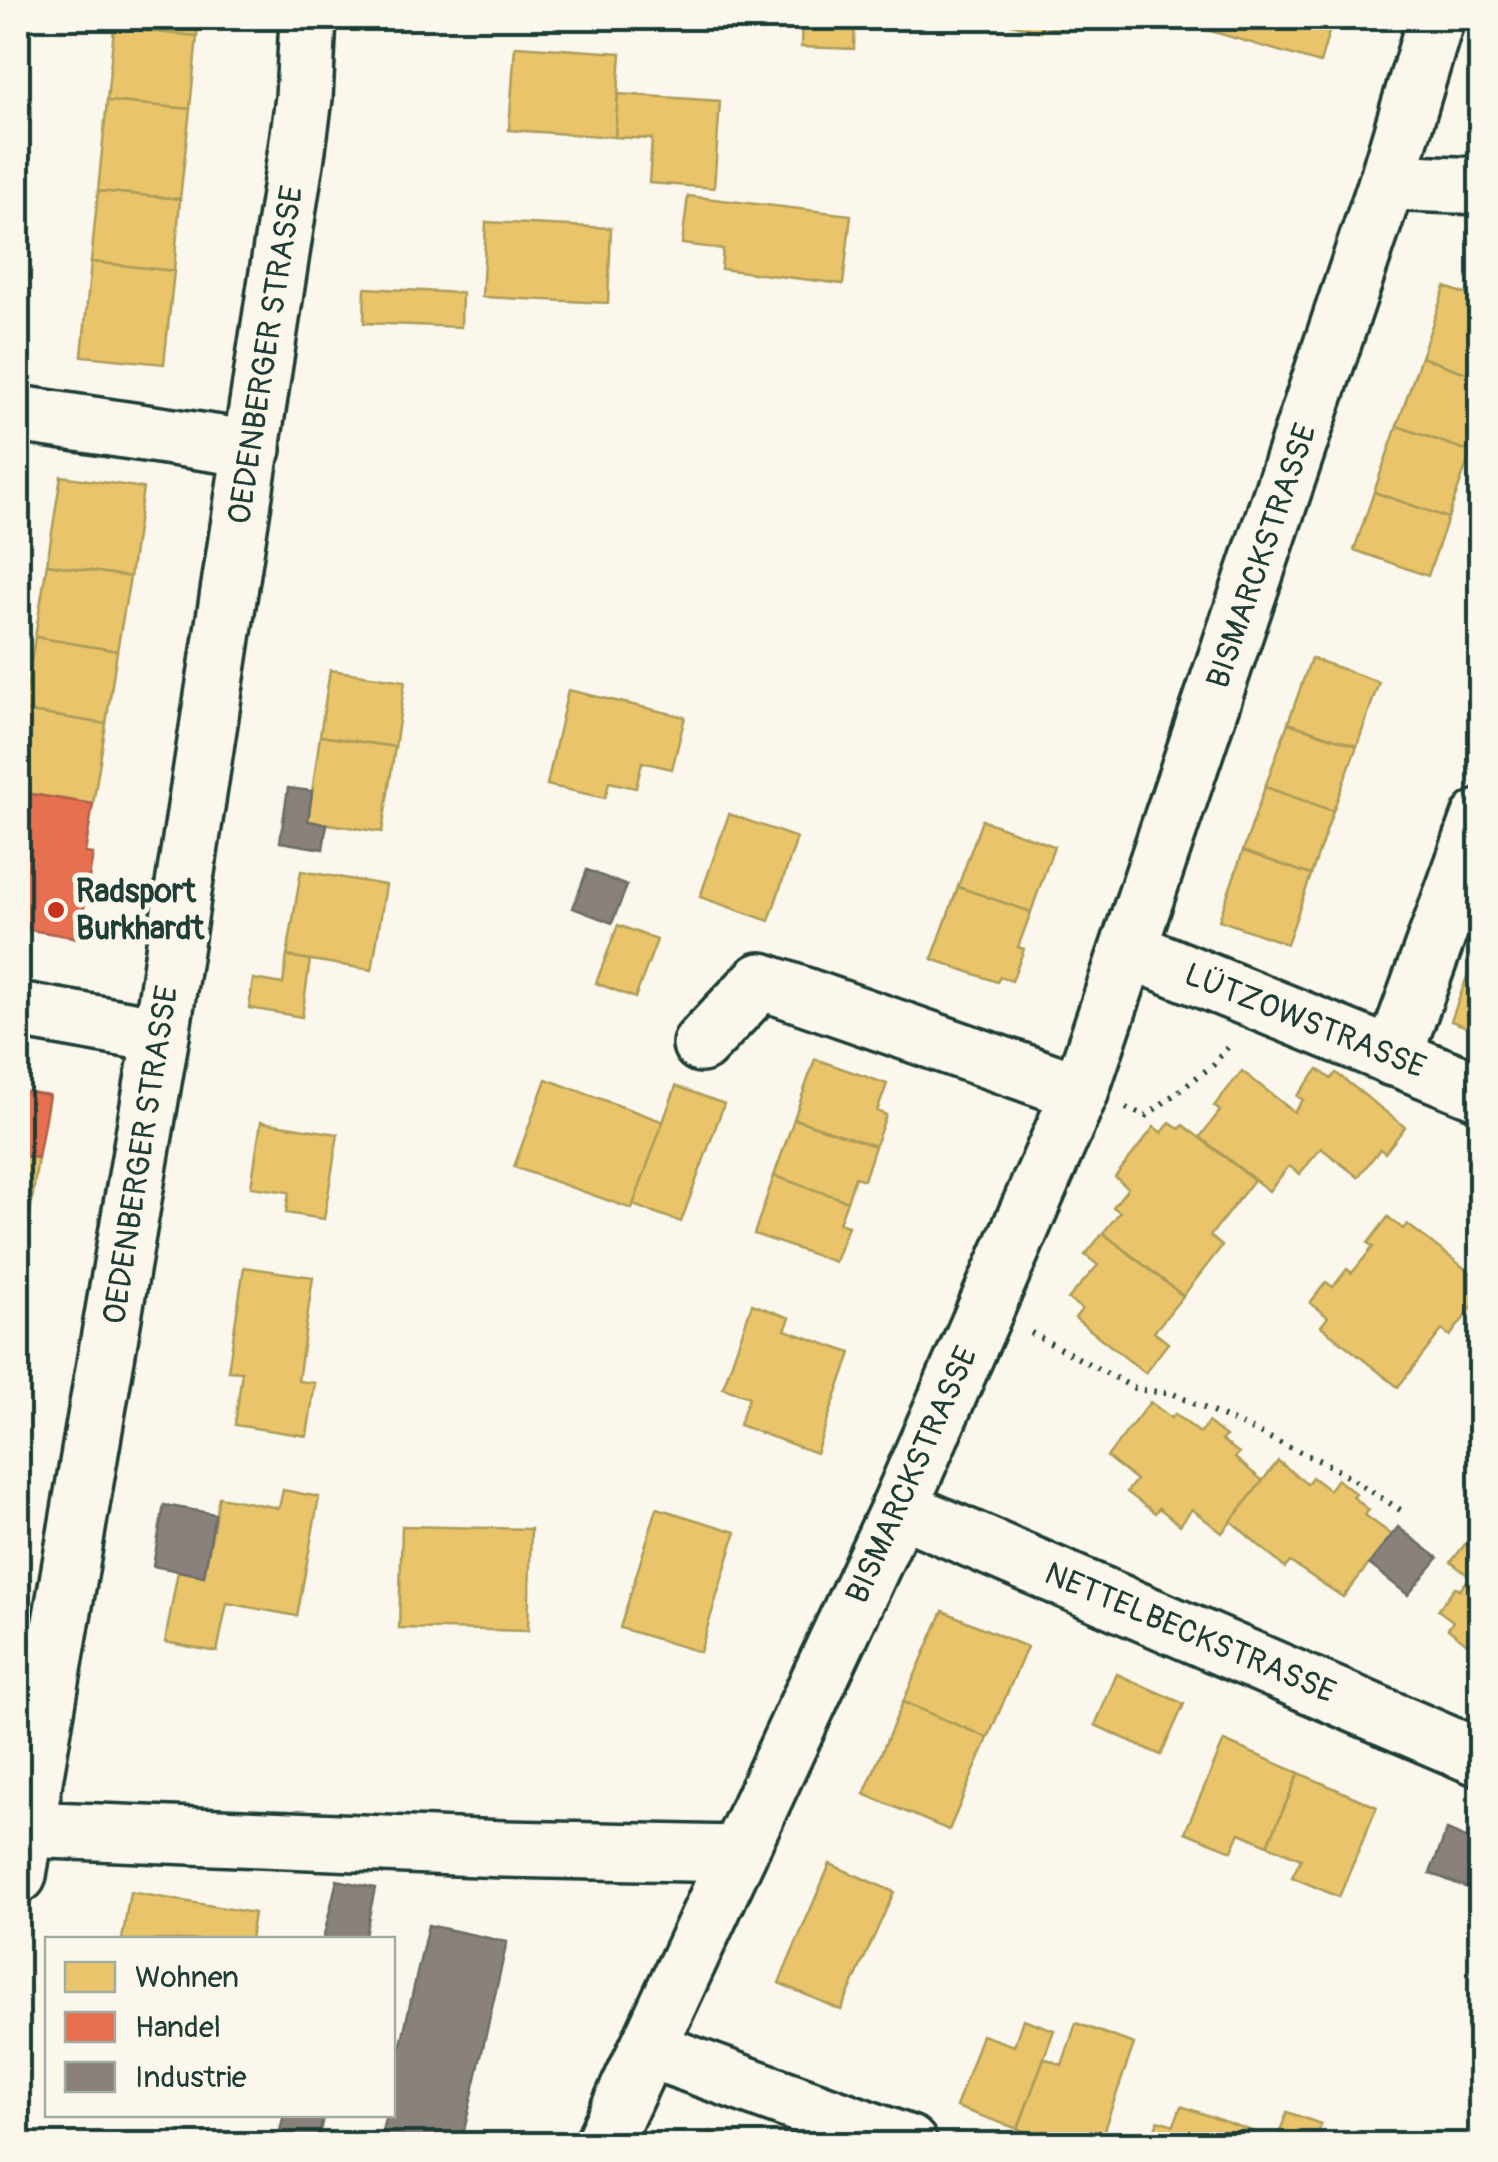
<svg xmlns="http://www.w3.org/2000/svg" width="1498" height="2162" viewBox="0 0 1498 2162" font-family="Pangolin,sans-serif">
<style>
.homes{fill:#e9c46a;stroke:#ac9c5a;stroke-width:2.5}
.shops{fill:#e76f51;stroke:#ab6048;stroke-width:2.5}
.industry{fill:#8a817c;stroke:#6a6d66;stroke-width:2.5}
.lines{fill:none;stroke-linecap:round;stroke-linejoin:round}
.minor-casing{stroke:#1f3d34;stroke-width:62}
.path{stroke:#1f3d34;stroke-width:6;stroke-dasharray:2.5 8;stroke-linecap:butt}
.minor{stroke:#fbf7ec;stroke-width:55}
.poi-dot{fill:#c8321e;stroke:#fbf7ec;stroke-width:4}
.labels{text-anchor:middle;dominant-baseline:central;stroke-width:10;stroke-linejoin:round;paint-order:stroke}
.street-label{font-size:32px;fill:#1f3d34;stroke:#fbf7ec}
.poi-label{font-size:32px;font-weight:bold;fill:#1f3d34;stroke:#fbf7ec;text-anchor:start}
</style>
<rect width="100%" height="100%" fill="#fbf7ec"/>
<filter id="ink" filterUnits="userSpaceOnUse"><feTurbulence type="fractalNoise" baseFrequency=".01" numOctaves="2"/><feDisplacementMap in="SourceGraphic" scale="20" xChannelSelector="R" yChannelSelector="G"/><feConvolveMatrix kernelMatrix="1 2 1 2 8 2 1 2 1" color-interpolation-filters="sRGB"/></filter>
<g filter="url(#ink)">
<!-- homes -->
<g class="homes">
<path d="M115,18h84l-2,18 -83,-8z"/>
<path d="M802,18h53l-1,31 -53,-2z"/>
<path d="M989,18h74l-4,12 -16,-5 -2,7z"/>
<path d="M1166,18h167l-13,45z"/>
<path d="M114,28l83,8 -7,73 -83,-8z"/>
<path d="M515,46l106,7 -6,84 -106,-7z"/>
<path d="M618,94l102,7 -6,87 -65,-5 3,-44 -37,-2z"/>
<path d="M107,101l83,8 -10,90 -82,-8z"/>
<path d="M98,191l82,8 -6,72 -83,-9z"/>
<path d="M688,196l163,19 -8,69 -122,-15 2,-20 -41,-5z"/>
<path d="M486,222l125,6 -3,75 -126,-6z"/>
<path d="M91,262l83,9 -10,93 -82,-8z"/>
<path d="M1445,287l35,12v79l-59,-21z"/>
<path d="M365,288l97,5 -1,34 -97,-4z"/>
<path d="M1421,357l59,21v47l-9,27 -74,-26z"/>
<path d="M1397,426l74,26 -23,66 -74,-26z"/>
<path d="M61,476l82,12 -13,89 -83,-13z"/>
<path d="M1374,492l74,26 -20,58 -74,-26z"/>
<path d="M47,564l83,13 -13,74 -82,-14z"/>
<path d="M35,637l82,14 -11,73 -83,-13z"/>
<path d="M1311,658l68,24 -22,64 -69,-23z"/>
<path d="M330,670l75,11 -10,66 -75,-11z"/>
<path d="M568,690l117,27 -13,52 -30,-7 -6,26 -27,-6 -4,16 -58,-13z"/>
<path d="M23,711l83,13 -13,80 -75,-12v-47z"/>
<path d="M1288,723l69,23 -24,65 -68,-24z"/>
<path d="M320,736l75,11 -13,85 -74,-11z"/>
<path d="M1265,787l68,24 -22,64 -68,-24z"/>
<path d="M729,814l68,24 -28,83 -69,-24z"/>
<path d="M982,820l72,26 -23,66 -73,-25z"/>
<path d="M1243,851l68,24 -24,69 -68,-24z"/>
<path d="M301,871l85,14 -14,85 -85,-14z"/>
<path d="M958,887l73,25 -13,35 6,2 -12,32 -12,-4 -3,5 -65,-23z"/>
<path d="M618,925l39,15 -22,58 -39,-15z"/>
<path d="M1480,941v37l-12,-4z"/>
<path d="M287,956l23,4 -8,57 -53,-9 4,-29 30,5z"/>
<path d="M1468,974l12,4v54l-29,-11z"/>
<path d="M815,1059l72,25 -10,27 9,4 -11,31 -81,-27z"/>
<path d="M1318,1069l13,10 5,-6 69,54 -20,26 -5,-4 -22,28 -37,-29 -21,26 -11,-8 -20,25 -69,-54 20,-26 -6,-5 28,-35 52,41 9,-12 -6,-4z"/>
<path d="M546,1079l118,43 -32,87 -118,-42z"/>
<path d="M676,1086l48,18 -43,118 -48,-17z"/>
<path d="M794,1119l81,27 -11,34 -9,-3 -8,24 -73,-25z"/>
<path d="M261,1122l77,12 -14,85 -38,-6 3,-21 -38,-5z"/>
<path d="M1170,1122l10,7 3,-4 71,55 -44,56 12,10 -39,50 -80,-63 17,-21 -7,-5 15,-19 -13,-11 39,-50 8,6z"/>
<path d="M18,1155l20,3 -8,57 -12,-2z"/>
<path d="M774,1176l73,25 -8,22 9,3 -13,36 -81,-28z"/>
<path d="M18,1213l12,2 -11,72h-1z"/>
<path d="M1388,1217l15,12 4,-5 73,56v17l-30,39 -8,-6 -44,57 -77,-61 7,-9 -18,-14 16,-21 7,5 14,-18 5,4 21,-26 -5,-4z"/>
<path d="M1103,1233l80,63 -29,36 14,11 -23,30 -70,-55 7,-9 -14,-10 30,-34 -13,-10z"/>
<path d="M244,1267l69,10 -15,104 17,2 -8,53 -72,-11 7,-53 -14,-1z"/>
<path d="M752,1304l38,14 -5,12 66,23 -35,100 -77,-28 10,-28 -26,-9z"/>
<path d="M1150,1402l21,16 4,-4 25,19 8,-11 18,14 -4,4 17,13 -4,5 28,23 -41,52 -30,-24 -12,16 -21,-17 -4,5 -28,-21 9,-12 -29,-23z"/>
<path d="M1278,1461l29,23 5,-7 17,13 8,-11 19,15 -3,3 16,13 -4,5 27,20 -49,62 -53,-35 -5,6 -54,-47z"/>
<path d="M283,1490l36,7 -22,119 -70,-13 -10,49 -52,-10 13,-71 26,5 15,-79 60,11z"/>
<path d="M657,1508l79,24 -36,120 -80,-24z"/>
<path d="M402,1526l129,3 -3,102 -129,-3z"/>
<path d="M1480,1531v123l-32,-25 5,-8 -15,-11 17,-23 5,3 10,-13 -19,-15 15,-19 3,3z"/>
<path d="M943,1611l84,36 -39,91 -85,-36z"/>
<path d="M1117,1674l67,30 -23,51 -66,-30z"/>
<path d="M903,1702l85,36 -39,92 -85,-36z"/>
<path d="M1224,1741l75,32 -31,72 -28,-12 -8,18 -47,-19z"/>
<path d="M1299,1773l78,34 -38,90 -47,-20 9,-18 -33,-14z"/>
<path d="M830,1864l64,28 -53,118 -62,-27z"/>
<path d="M130,1892l124,21 -4,27h-128z"/>
<path d="M1023,2019l31,11 -36,99 -62,-22 26,-72 32,11z"/>
<path d="M1076,2023l58,21 -35,100h-37l-44,-15 26,-71 18,7z"/>
<path d="M1181,2106l68,24 -6,14h-93l8,-24 16,5z"/>
<path d="M1287,2112l34,12 -4,13 16,7h-90l6,-14 28,10z"/>
<path d="M711,2131l22,11 2,-3 11,5h-42z"/>
</g>
<!-- shops -->
<g class="shops">
<path d="M18,792l75,12 -8,49 8,1 -14,84 -61,-10z"/>
<path d="M18,1090l31,5 -11,63 -20,-3z"/>
</g>
<!-- industry -->
<g class="industry">
<path d="M288,788l24,3 -4,30 19,3 -4,25 -43,-7z"/>
<path d="M587,870l40,16 -15,37 -39,-15z"/>
<path d="M164,1505l51,9 -11,62 -51,-10z"/>
<path d="M1398,1527l40,31 -30,37 -39,-31z"/>
<path d="M1447,1830l33,14v49l-50,-20z"/>
<path d="M337,1880l38,8 -11,52h-41z"/>
<path d="M428,1925l79,17 -46,202h-82l7,-30h6v-30z"/>
<path d="M284,2114h40l-7,30h-40z"/>
</g>
<g class="lines">
<defs>
<g id="minor">
<path d="M1387,182l93,4"/>
<path d="M18,414l235,35"/>
<path d="M1130,950l350,142"/>
<path d="M18,1010l143,25"/>
<path d="M701,1044l60,-63 319,111"/>
<path d="M1393,1058l87,-240"/>
<path d="M899,1508l581,250"/>
<path d="M25,1829l479,20 232,5"/>
<path d="M18,1875l143,-840 136,-886 7,-51 4,-80"/>
<path d="M648,2049l261,95"/>
<path d="M603,2144l296,-636 181,-416 307,-910 49,-164"/>
</g>
</defs>
<!-- minor casing -->
<use href="#minor" class="minor-casing"/>
<!-- path -->
<g class="path">
<path d="M1126,1108l20,8 67,-51 17,-21"/>
<path d="M1031,1333l105,56 37,5 158,72 71,45"/>
<path d="M18,1484l16,3"/>
</g>
<!-- minor -->
<use href="#minor" class="minor"/>
</g>
</g>
<!-- markers -->
<circle class="poi-dot" cx="56" cy="910" r="10"/>
<g class="labels">
<!-- street labels -->
<g class="street-label">
<text transform="translate(266 355) rotate(-81)">OEDENBERGER STRASSE</text>
<text transform="translate(1262 556) rotate(-71)">BISMARCKSTRASSE</text>
<text transform="translate(1305 1021) rotate(22)">LÜTZOWSTRASSE</text>
<text transform="translate(141 1155) rotate(-81)">OEDENBERGER STRASSE</text>
<text transform="translate(912 1475) rotate(-66)">BISMARCKSTRASSE</text>
<text transform="translate(1190 1633) rotate(23)">NETTELBECKSTRASSE</text>
</g>
<!-- poi labels -->
<g class="poi-label">
<text x="76" y="892">Radsport<tspan x="76" dy="37">Burkhardt</tspan></text>
</g>
</g>
<!-- margin -->
<rect width="1498" height="2162" fill="none" stroke="#fbf7ec" stroke-width="60"/>
<rect x="30" y="30" width="1438" height="2102" fill="none" stroke="#1f3d34" stroke-width="4" filter="url(#ink)"/>
<!-- legend -->
<rect x="45" y="1937" width="350" height="180" fill="#fbf7ec" stroke="#a3ada2" stroke-width="2.5"/>
<rect x="65" y="1962" width="50" height="30" fill="#e9c46a" stroke="#a3ada2" stroke-width="2.5"/>
<text x="135" y="1987" font-size="30" fill="#1f3d34">Wohnen</text>
<rect x="65" y="2012" width="50" height="30" fill="#e76f51" stroke="#a3ada2" stroke-width="2.5"/>
<text x="135" y="2037" font-size="30" fill="#1f3d34">Handel</text>
<rect x="65" y="2062" width="50" height="30" fill="#8a817c" stroke="#a3ada2" stroke-width="2.5"/>
<text x="135" y="2087" font-size="30" fill="#1f3d34">Industrie</text>
</svg>
